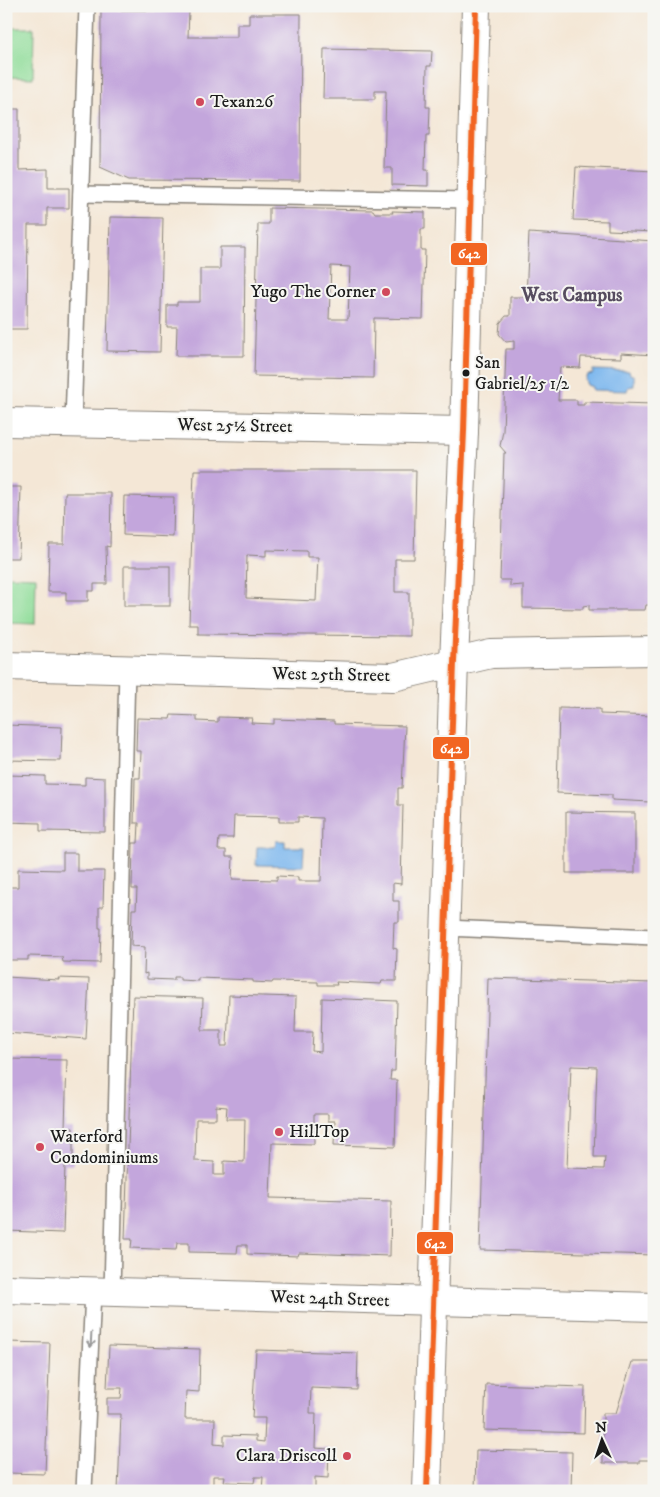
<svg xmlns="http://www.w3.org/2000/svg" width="660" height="1497" viewBox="0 0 660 1497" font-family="'IM FELL DW Pica',serif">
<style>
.green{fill:#90dd9a;stroke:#567c5b}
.water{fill:#7db7ee;stroke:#4c6a85}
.building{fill:#c3a6dc;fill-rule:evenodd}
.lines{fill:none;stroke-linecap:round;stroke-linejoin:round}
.lane-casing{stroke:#888279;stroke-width:18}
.street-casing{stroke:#888279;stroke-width:30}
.primary-casing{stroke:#888279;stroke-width:30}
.lane{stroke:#fff;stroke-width:15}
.street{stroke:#fff;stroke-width:28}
.primary{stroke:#fff;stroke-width:28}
.bus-1-casing{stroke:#f6f6f2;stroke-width:10}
.bus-1{stroke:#f26522;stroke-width:6}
.oneway{stroke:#999}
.poi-dot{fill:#d1495b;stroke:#f6f6f2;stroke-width:2}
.bus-dot{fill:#1c1c1c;stroke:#f6f6f2;stroke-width:2}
.labels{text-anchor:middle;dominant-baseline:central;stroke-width:4;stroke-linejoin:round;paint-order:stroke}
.bus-label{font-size:17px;fill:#1c1c1c;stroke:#f6f6f2;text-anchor:start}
.poi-label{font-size:18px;fill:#1c1c1c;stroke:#f6f6f2;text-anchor:start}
.street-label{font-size:18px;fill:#1c1c1c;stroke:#f6f6f2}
.neighbourhood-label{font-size:19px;font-weight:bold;fill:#564c5f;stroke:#f6f6f2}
.line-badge{stroke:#f6f6f2;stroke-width:2}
.badge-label{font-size:14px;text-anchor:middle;font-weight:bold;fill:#fff}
</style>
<rect width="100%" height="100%" fill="#f6f6f2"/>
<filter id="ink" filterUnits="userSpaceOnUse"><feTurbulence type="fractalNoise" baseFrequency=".02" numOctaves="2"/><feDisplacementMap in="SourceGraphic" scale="10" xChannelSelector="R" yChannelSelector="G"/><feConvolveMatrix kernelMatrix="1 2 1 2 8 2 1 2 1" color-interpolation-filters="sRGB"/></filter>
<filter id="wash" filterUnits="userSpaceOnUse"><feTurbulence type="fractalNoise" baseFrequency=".0096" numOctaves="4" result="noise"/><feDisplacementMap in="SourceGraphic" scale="20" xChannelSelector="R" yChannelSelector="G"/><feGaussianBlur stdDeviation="1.12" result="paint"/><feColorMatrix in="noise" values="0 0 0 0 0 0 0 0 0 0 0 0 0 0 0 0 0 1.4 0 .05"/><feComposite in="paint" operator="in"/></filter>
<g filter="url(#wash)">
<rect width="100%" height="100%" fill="#f4e7d6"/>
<!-- green -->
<g class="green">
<path d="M6,28h28l-1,50 -27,-1z"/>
<path d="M6,576l30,1 -1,47 -29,-1z"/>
</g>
<!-- water -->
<g class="water">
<path d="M593,370l36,1 1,3 4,2v10l-6,1 -1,4 -35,-1v-3l-5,-2 -2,-5 2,-5 6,-1z"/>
<path d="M276,841h9v6h19l-1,19 -47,-1 1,-18h18z"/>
</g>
<g id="blocks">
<!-- building -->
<g class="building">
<path d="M101,10l88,1 -1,26h49v-13h12v-10h52l-1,167 -171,-1 -29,-13z"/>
<path d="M324,49l108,2 -1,15h-4l-1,41h4l-1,29h-3l-1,34h3v16l-36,-1v-17h-8l2,-77h-11v8h-52z"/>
<path d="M6,109h13v61l29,-1v19h21v20h-22v17h-19l-1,104h-21z"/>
<path d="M576,167l78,4v61l-46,-2v-9l-35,-1z"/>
<path d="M269,208l104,2 2,3h18l-1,-2 33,1v17h-4v21h4l-2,69 -49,-1 -1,60 -119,-2 4,-152h11zM331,266l19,1 -2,52h-19z"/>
<path d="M110,217l53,1 -3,134 -53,-1z"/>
<path d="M529,233l125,8v114l-33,-2v5l-40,-1 -1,11 -20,-1 -2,33h19v5h7v-3l70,2v201h-8l-1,5h-56v-5l-6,1v3l-60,-1v-23l-13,1v-6h-10l4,-127h2l-6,-7 3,-15 3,-82h8v-8l-8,1 -7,-8 1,-11 6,-7h4v-19h16z"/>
<path d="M220,247h25l-1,109h-68l1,-29h-10v-22h10v-3h23v-33h20z"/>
<path d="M194,470h222l-2,89h-19v33h14v44l-211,-2v-9h-9zM266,550l41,1v6h11l-2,44 -70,-3 1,-43 19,1z"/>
<path d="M6,487h15l-2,71h-13z"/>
<path d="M65,493h46l-1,54 -4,-1 1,38h-13v7h-6v10h-22v-9h-18l1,-48h15z"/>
<path d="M124,496l50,1 -1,40 -50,-2z"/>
<rect x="124" y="566" width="46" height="40"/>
<path d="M559,708l41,1v5l54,2v80h-4v6l-38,-2v-5l-55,-2z"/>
<path d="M171,715l26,1v5l21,1v-5l34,1 -1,5 23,1v-5l60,2v3l71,2 -3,62h-4v17h5l-2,79 -8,-1v18h6v21h-5l-1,26 4,1 -1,32h-14l-1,3 -45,-2 1,3h-19v-3l-45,-1 -1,2 -19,-1v-2l-55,-2v3l-18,-1v-3h-6v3l-27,-1v-6l-3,1 1,-27 -14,-1 1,-37h4l1,-20h-5l1,-46h5l1,-20h-5l1,-45h5l1,-27h-5l1,-33 33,1zM234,816l45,1v5h19v-5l24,1 -1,63h-23v-4l-21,-1v4l-45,-1 1,-22h-7v-7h-8l1,-12h14z"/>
<path d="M6,725l56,2 -1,34 -55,-1z"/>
<path d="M6,775l39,1v8l40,1v-8l20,1v54l-65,-1v-8l-34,-1z"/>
<path d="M566,812l69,1v60h-69z"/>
<path d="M63,853h14v18h27l-1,36h-4v21h2l-1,35 -37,-1 -1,-5 -34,-1v4h-22v-73h12v-18l45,1z"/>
<path d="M6,977l53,3 -1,-2 31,1 -3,60 -80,-6z"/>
<path d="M488,978l166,5v272l-174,-5zM571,1066l26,1 -3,90h11l-1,12 -37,-1z"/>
<path d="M229,995l67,2 -1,35h18l-1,19 9,1 1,-54 75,3 -2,70h-4l-1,9h7l-2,67 -61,-2 1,-24h-7v-7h-14v30l-42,-1 -2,55 121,3 -1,55 -91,-3 -1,3 -51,-2v-9h-9l-1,8 -48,-1v-9h-12l-1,7 -45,-2 1,-9h-7l8,-243 70,2 -1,32h19v16h6zM216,1106l11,1 -1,12h19l-1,43 -20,-1v14h-10v-13l-19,-1 1,-42h20z"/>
<path d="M6,1059l61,1 -2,68h8v37h-8l-2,68 -57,-2z"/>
<path d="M6,1342l44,1 -5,131 -39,-1z"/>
<path d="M109,1346l91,3 -1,43 -13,-1 -1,28h30l-1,25 10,1v-10l32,1v5l8,1 1,-24h-13l4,-68 102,3 -1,37 -46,-2 -1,25h6l-1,35 14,1 -1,29 -13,-1v14h-53l1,-14h-8l-1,6 -30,-1 1,-6h-12v15h-95l3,-77h-14v-16h14l1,-10h-15z"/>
<path d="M632,1362h22v98h-15v3h-36v-50h13z"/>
<path d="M486,1384l99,3 -1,46 -100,-3z"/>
<path d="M476,1450l96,2 -1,39h-96z"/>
</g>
</g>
</g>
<g filter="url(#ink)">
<use href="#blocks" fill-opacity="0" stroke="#888279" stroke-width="1"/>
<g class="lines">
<defs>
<g id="lane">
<path d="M81,194l390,6"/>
<path d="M73,423l14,-417"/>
<path d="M446,928l208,9"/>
<path d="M112,1292l15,-623"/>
<path d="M84,1491l9,-200"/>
</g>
<g id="street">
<path d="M6,422l458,9"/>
<path d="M6,666l387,11 98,-23 163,-3"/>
<path d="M427,1491l27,-829 10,-231 12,-425"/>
</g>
<path id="primary" d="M6,1289l648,18"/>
</defs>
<!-- lane casing -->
<use href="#lane" class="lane-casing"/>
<!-- street casing -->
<use href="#street" class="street-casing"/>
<!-- primary casing -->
<use href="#primary" class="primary-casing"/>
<!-- lane -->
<use href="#lane" class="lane"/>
<!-- street -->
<use href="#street" class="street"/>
<!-- primary -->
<use href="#primary" class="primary"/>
<defs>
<path id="bus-1" d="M427,1491l27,-829 10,-231 12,-425"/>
</defs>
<!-- bus-1 casing -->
<use href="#bus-1" class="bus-1-casing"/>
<!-- bus-1 -->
<use href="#bus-1" class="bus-1"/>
</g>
<!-- one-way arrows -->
<defs><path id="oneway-shaft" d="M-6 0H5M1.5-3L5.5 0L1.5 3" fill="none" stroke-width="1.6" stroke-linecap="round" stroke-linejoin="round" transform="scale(1.25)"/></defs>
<use class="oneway" href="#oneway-shaft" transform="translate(91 1340) rotate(93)"/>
</g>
<!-- markers -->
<g class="poi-dot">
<circle cx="200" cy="102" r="5"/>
<circle cx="386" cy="292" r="5"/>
<circle cx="279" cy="1132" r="5"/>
<circle cx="40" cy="1147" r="5"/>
<circle cx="347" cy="1456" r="5"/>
</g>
<circle class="bus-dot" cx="466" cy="373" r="4.5"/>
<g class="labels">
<!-- bus labels -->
<g class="bus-label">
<text x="475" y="363">San<tspan x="475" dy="21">Gabriel/25 1/2</tspan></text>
</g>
<!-- poi labels -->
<g class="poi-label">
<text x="210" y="102">Texan26</text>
<text x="376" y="292" text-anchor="end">Yugo The Corner</text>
<text x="289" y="1132">HillTop</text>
<text x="50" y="1137">Waterford<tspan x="50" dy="21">Condominiums</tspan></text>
<text x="337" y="1456" text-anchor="end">Clara Driscoll</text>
</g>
<!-- street labels -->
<g class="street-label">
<text transform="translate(235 426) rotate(1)">West 25½ Street</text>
<text transform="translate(331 675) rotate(1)">West 25th Street</text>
<text transform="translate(330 1299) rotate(2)">West 24th Street</text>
</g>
<!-- neighbourhood labels -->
<g class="neighbourhood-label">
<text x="572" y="295">West Campus</text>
</g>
</g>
<g class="line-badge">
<rect x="450" y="242" width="38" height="24" rx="5" fill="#f26522"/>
<rect x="432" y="736" width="38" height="24" rx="5" fill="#f26522"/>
<rect x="416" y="1231" width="38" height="24" rx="5" fill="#f26522"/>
</g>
<g class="badge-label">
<text x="469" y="258">642</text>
<text x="451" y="753">642</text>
<text x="435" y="1248">642</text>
</g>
<!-- margin -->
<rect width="660" height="1497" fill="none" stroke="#f6f6f2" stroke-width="25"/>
<!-- north arrow -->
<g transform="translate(602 1440) rotate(357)" stroke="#f6f6f2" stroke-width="4" paint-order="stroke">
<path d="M0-4L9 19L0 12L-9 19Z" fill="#1c1c1c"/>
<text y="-8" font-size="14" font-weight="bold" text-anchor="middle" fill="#1c1c1c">N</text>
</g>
</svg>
